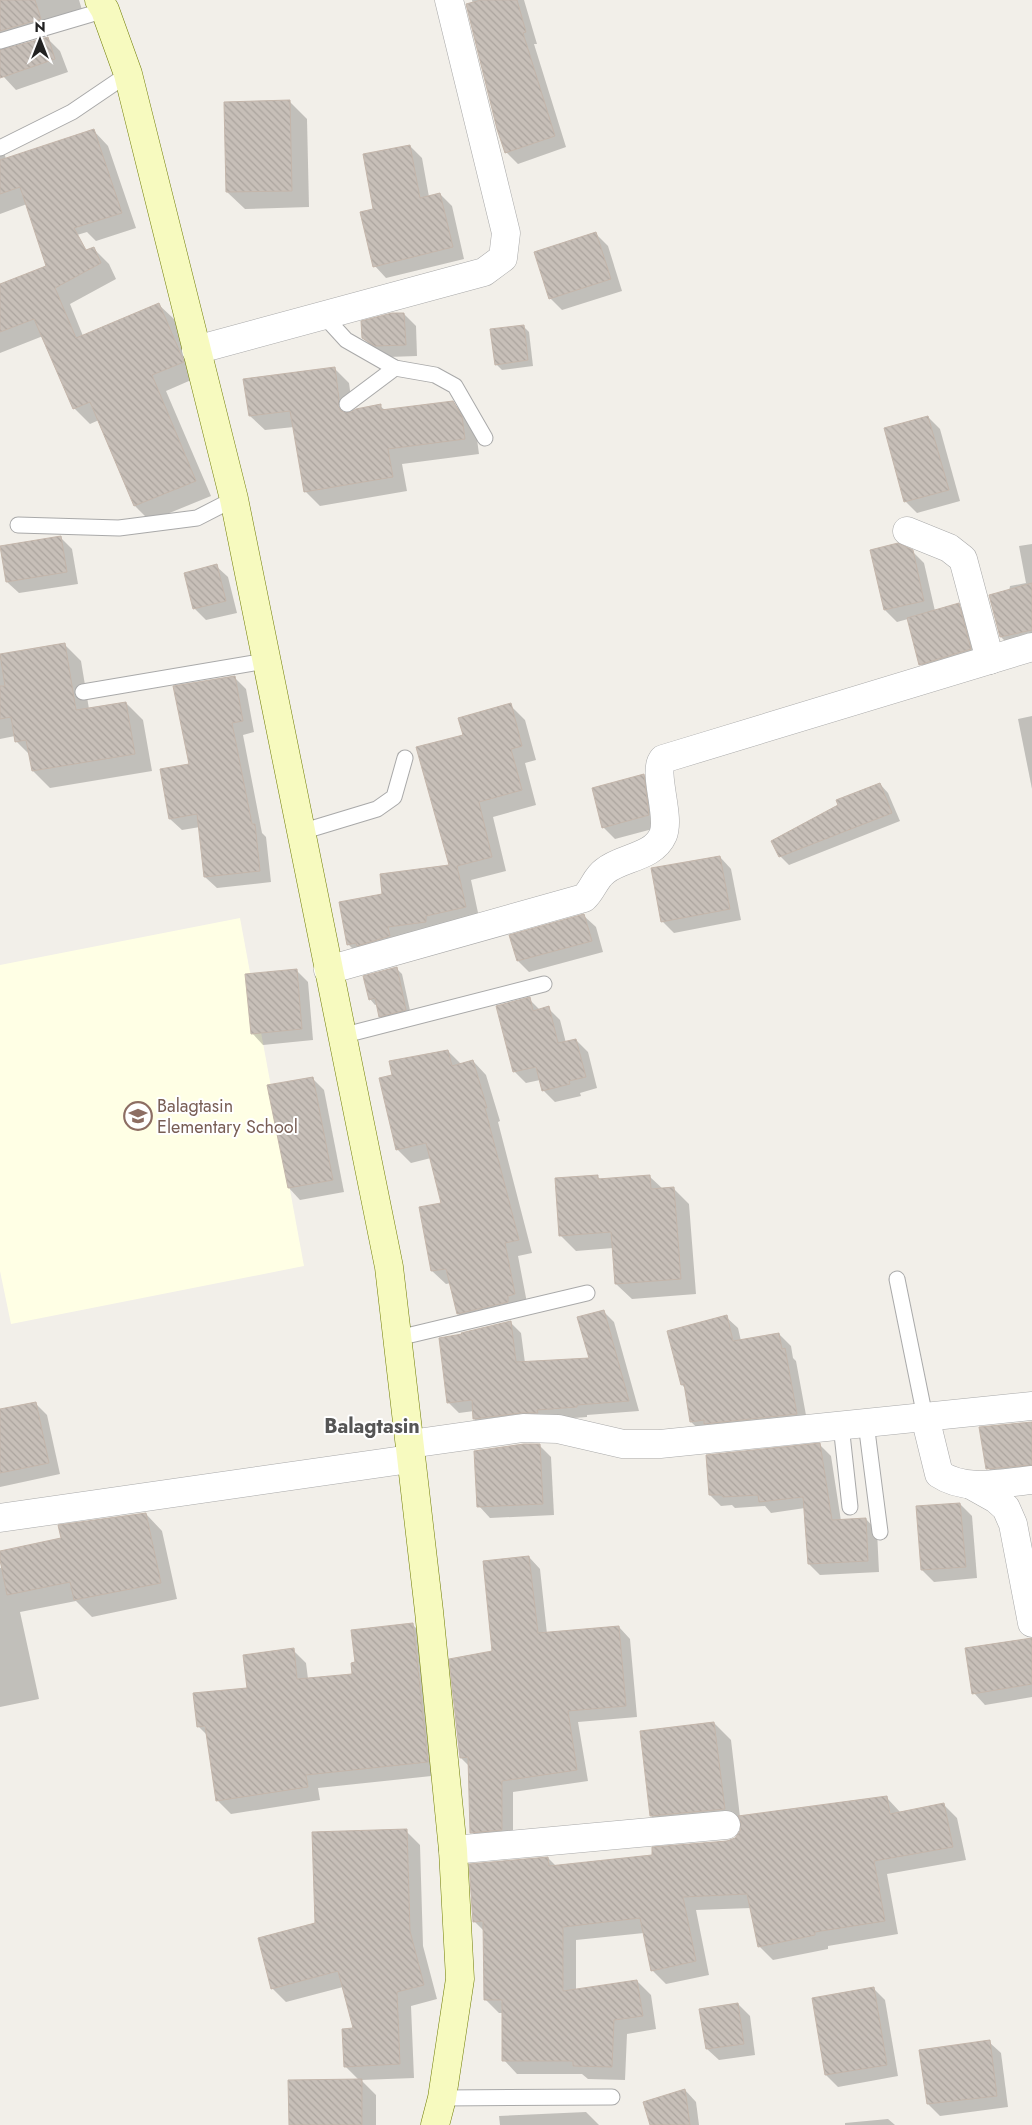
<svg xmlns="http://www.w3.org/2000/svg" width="1032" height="2125" viewBox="0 0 1032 2125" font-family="Jost,sans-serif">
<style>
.education{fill:#ffffe5}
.shadow{fill:#0003}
.building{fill:url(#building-back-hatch);stroke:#c4b6ab}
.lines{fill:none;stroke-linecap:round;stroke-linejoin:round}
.lane-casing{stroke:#a9a9a9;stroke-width:17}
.street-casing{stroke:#a9a9a9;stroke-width:29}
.secondary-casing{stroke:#707d05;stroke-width:29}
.lane{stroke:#fff;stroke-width:15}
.street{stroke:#fff;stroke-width:28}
.secondary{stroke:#f7fabf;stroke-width:28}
.labels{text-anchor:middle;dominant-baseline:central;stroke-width:4;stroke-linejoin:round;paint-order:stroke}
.education-label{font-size:18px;fill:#785e54;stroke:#fff;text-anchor:start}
.quarter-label{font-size:20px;font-weight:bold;fill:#555;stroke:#fff}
</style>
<defs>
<pattern id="building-back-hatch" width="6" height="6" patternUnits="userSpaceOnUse" patternTransform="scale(1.25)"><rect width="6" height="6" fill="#c7bfb8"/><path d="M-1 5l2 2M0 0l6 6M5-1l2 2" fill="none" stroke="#aba49e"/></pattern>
</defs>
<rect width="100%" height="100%" fill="#f2efe9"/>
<!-- education -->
<path class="education" d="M240,918l64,348 -293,58 -11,-53v-306z"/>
<!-- shadow -->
<g class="shadow">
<path d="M0,0h79l7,23 -75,22 -9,6 45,-13 13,13 8,21 -52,18 -13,-14 -3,-7z"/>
<path d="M472,0h52l13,44h-3l32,103 -48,17 -12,-12z"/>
<path d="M290,102l17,17 2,88 -64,2 -18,-17z"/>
<path d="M94,131l14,15 28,82 -40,13 -9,-9 -37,11 -23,-39 -27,10v-75l6,20z"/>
<path d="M410,146l12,12 7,39 11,-3 12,12 12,53 -78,19 -11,-12 -1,-56z"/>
<path d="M596,234l12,12 14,45 -60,19 -12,-12z"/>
<path d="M93,248l16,16 7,15 -46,25 13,32 75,-32 16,15 24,58 -32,14 45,105 -61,25 -15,-15 -36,-86 -9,4 -16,-16 -31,-72 -43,17v-68z"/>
<path d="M404,314l12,12 1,30 -29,1 -13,-7 -12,-12z"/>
<path d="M523,326l6,6 4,34 -31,4 -6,-6z"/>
<path d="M334,368l15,15 4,29 27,-6 5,4 67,-8 15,15 9,15 3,22 -77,10 5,27 -87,15 -15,-15 -11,-64 -29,3 -15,-14z"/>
<path d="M928,417l12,12 20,72 -43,12 -12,-12z"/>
<path d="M60,537l12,12 6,35 -59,9 -12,-11z"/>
<path d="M1032,544v99l-21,4 -10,-10 9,-51 16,-3 -7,-37z"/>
<path d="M872,551h40l12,12 11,48 23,-6 12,11 12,45 -50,15 -11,-12 -13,-45 -11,3 -12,-12z"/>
<path d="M216,566l12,11 9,36 -31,7 -11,-11 -9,-35z"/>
<path d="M64,644l17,17 8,48 37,-6 17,17 9,51 -102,17 -17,-17 -3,-16 -14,-14 -1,-5 -15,3v-84z"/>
<path d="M234,677l12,12 8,43 -11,3 19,98 4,4 5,45 -54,6 -12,-11 -5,-50 -18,3 -12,-11 20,-54z"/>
<path d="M510,705l15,15 11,40 -11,3 11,42 -43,12 13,54 -35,9 9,42 -117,37 -14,-14 35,-50 67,-29 13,-130z"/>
<path d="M1032,716v73l-14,-70z"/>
<path d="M644,775l11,12 5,40 -45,12 -12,-12z"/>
<path d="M880,784l8,9 12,28 -111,44 -9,-9z"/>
<path d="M720,857l11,12 10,51 -67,13 -12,-12z"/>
<path d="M584,916l12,11 7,25 -74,20 -11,-11z"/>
<path d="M396,968l6,6 9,41 -25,7 -6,-6 -2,-12 -3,1 -5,-6z"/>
<path d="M296,970l12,12 5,58 -50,5 -11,-12z"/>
<path d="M529,999l11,11 8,-2 12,12 6,23 10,-3 12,12 9,36 -17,5 1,3 -26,6 -12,-12 -3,-10 -14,3 -12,-12z"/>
<path d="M448,1051l13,13 12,-3 13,14 14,46 -2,1 34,131 -14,3 10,52 -57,19 -13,-13 -7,-31 -5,1 -14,-13 11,-67 -12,-46 -20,5 -14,-14 -3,-73z"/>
<path d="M312,1078l12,12 20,102 -44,8 -11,-12z"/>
<path d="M597,1176l4,4 48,-4 14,13h11l15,15 7,90 -64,5 -16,-15 -3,-36 -37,3 -16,-16z"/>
<path d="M603,1311l11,11 25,89 -52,4v2l-40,3 -63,9 -10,-10v-8l-15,2 -11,-11 15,-67 47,-13 11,11 4,30 66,-4z"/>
<path d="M726,1317l12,11 3,13 38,-7 12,12 2,12 3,3 12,65 -105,7 -12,-11 -5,-33 -4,-4 -14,-53z"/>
<path d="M35,1403l12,12 13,59 -60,13v-76z"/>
<path d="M1032,1423v54l-33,3 -11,-12z"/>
<path d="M539,1445l12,12 3,58 -64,3 -11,-12z"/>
<path d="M820,1445l11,11 10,65 25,-2 11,12 2,41 -59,3 -11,-11 -4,-56 -34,5 -6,-7 -30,2 -3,-3 -11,1 -11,-11z"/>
<path d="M960,1504l12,12 5,62 -43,4 -12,-12z"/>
<path d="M146,1514l16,17 15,68 -85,18 -16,-16 -56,11 19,87 -39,8v-139l3,-1 -3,-15 62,-13z"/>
<path d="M529,1557l11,12 7,65 72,-7 11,12 7,78 -59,5 10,59 -75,11v49l-30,2 -11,-11 -2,-65 -9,-9z"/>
<path d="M413,1625l13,13 15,137 -123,13 2,12 -89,14 -14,-14 -9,-64 -10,-10 51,-37 44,-39 13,13 2,16 45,-4z"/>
<path d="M1032,1640v57l-47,8 -11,-12z"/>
<path d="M714,1723l17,17 9,77 146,-20 15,16 43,-8 13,13 9,42 -79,14 11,60 -70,12v3l-55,11 -14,-14 -8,-38 -55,2 13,65 -43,9 -14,-14 -8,-37 -68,7v51l61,-10 14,14 5,34 -29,5 -2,46 -37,-1 -6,-5h-65l-13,-14v-47h-5l-14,-14v-67l-11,-11 74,-63 8,8 98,-10 81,-17 7,-7v-6l-74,7 -17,-17z"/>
<path d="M406,1831l14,14 3,101 14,53 -26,7 3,72 -53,2 15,15v30h-86l69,-45 -14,-14 9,-37 -11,-42 -57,15 -14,-14 44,-64z"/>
<path d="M873,1988l12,12 13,76 -60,11 -12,-12 -13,-76z"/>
<path d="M738,2004l12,12 5,39 -36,5 -12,-11z"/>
<path d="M989,2042l12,11 7,54 -68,9 -12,-12z"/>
<path d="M685,2090l11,12 3,23h-47z"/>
<path d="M586,2112l13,13h-99l-1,-9z"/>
<path d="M888,2119l7,6h-50v-2z"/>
</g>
<!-- building -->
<g class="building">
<path d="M0,0h35l6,19 -41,12z"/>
<path d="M481,0h36l9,32 -3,1 32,103 -50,17 -8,-24 -31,-125z"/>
<path d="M48,37l7,22 -55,19v-28z"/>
<path d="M290,100l2,91 -66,1 -2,-90z"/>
<path d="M94,129l28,84 -48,15 12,22 8,-3 7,16 -46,25 21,50 83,-35 25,59 -32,13 44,106 -62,25 -44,-104 -17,7 -39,-90 -34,13v-48l46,-18 -26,-79 -20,7v-34z"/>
<path d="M410,145l10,53 20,-5 13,54 -80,20 -13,-55 13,-3 -10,-55z"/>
<path d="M596,232l15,47 -62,20 -15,-47z"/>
<path d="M392,313h12l2,32 -31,1 -13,-8 -1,-17z"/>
<path d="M524,325l4,35 -33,5 -5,-36z"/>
<path d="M335,367l4,32 -1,7 3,5 8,2 7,-4 25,-5v6l72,-9 9,15 3,23 -77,10 5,28 -89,15 -14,-81 -41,5 -6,-37z"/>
<path d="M928,416l21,74 -45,12 -20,-74z"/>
<path d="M61,536l6,36 -61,10 -6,-36z"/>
<path d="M898,543l15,7 11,51 -40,9 -14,-60z"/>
<path d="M217,564l9,37 -33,8 -9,-36z"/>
<path d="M1032,583v47l-32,7 -11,-42z"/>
<path d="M959,603l12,46 -52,16 -12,-47z"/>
<path d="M65,643l11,67 50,-8 9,52 -103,17 -6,-31 -11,2 -4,-25 -11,2v-33h5l-5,-32z"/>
<path d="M235,676l8,45 -11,2 20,101h3l5,47 -56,6 -7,-63 -28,5 -9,-50 29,-5 -16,-78z"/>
<path d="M511,703l11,43 -11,3 11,41 -43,12 13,55 -35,9 9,41 -40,9v6l-38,5 2,9 -33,10 -1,-3 -9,2 -8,-43 43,-8 -2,-20 69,-9 -33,-118 47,-12 -5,-17z"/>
<path d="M644,774l5,41 -47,13 -10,-40z"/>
<path d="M880,783l12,30 -113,44 -8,-16 67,-36 -2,-5z"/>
<path d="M720,856l10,53 -69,13 -10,-54z"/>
<path d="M584,914l8,27 -75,20 -8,-26z"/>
<path d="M397,967l9,43 -27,7 -4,-19 -6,2 -6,-24z"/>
<path d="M297,969l5,60 -51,5 -6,-60z"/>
<path d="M530,997l3,14 16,-5 9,37 18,-4 10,38 -17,4 1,3 -28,7 -6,-24 -23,5 -17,-66z"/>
<path d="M448,1050l4,16 21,-6 14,48h-2l34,132 -14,3 10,51 -7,2v6l-51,12 -11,-45 -15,2 -12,-64 22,-4 -15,-60 -30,7 -17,-72 13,-3 -3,-14z"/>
<path d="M313,1077l20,103 -45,8 -21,-103z"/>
<path d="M598,1175v4l52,-4 1,14 23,-2 7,92 -66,5 -4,-52 -52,4 -4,-58z"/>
<path d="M604,1310l25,91 -52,4v2l-40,3 1,3h-17l-48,6 -1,-19 -25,3 -8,-65 23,-4 -1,-1 50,-12 5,41 73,-4 -12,-41z"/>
<path d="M727,1315l6,26 46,-8 3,16 3,-1 12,66 -93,10v-4l-14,2 -6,-38 -3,1 -14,-54z"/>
<path d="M36,1402l13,61 -49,10v-64z"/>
<path d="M1032,1422v43l-46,4 -7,-42z"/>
<path d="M820,1443l12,77 34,-2 2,43 -60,3 -5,-67 -44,5 -1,-7 -35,2 -1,-2h-13l-3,-40z"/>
<path d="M524,1444h16l3,60 -66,3 -3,-56z"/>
<path d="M960,1503l6,64 -45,3 -5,-64z"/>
<path d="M146,1513l15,70 -87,17 -4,-18 -63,13 -7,-35v-9l61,-13 -3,-13z"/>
<path d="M529,1556l9,77 81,-7 7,80 -58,5 9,59 -75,11v49l-32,3 -2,-76 -8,1 -11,-99 43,-8 -9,-90z"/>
<path d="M413,1623l15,139 -122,13 2,12 -92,14 -11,-75 -8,1 -4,-34 54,-5 -4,-33 51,-7 3,31 55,-5 -1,-11 4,-1 -4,-32z"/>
<path d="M1032,1638v46l-60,10 -7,-46z"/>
<path d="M714,1722l11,87 -75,7 -10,-85z"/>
<path d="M887,1796l3,18 54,-11 9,44 -79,14 11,60 -70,11v3l-57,12 -11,-53 -64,3 13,64 -45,10 -11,-53 -77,9v64l74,-11 6,36 -29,4 -2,47 -39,-1v-5h-71v-61h-18l-1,-79 -10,1 -4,-58 79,-7 1,9 103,-11v-8l75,-6 8,-3 5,-7 1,-8 -3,-7z"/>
<path d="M407,1829l3,102 14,54 -27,7 3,72 -56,3 -2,-38 11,-1 -15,-57 -67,18 -13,-51 57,-15 -3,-91z"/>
<path d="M874,1987l13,78 -62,10 -13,-77z"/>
<path d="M738,2003l6,41 -38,5 -7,-40z"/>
<path d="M990,2040l7,56 -70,8 -8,-54z"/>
<path d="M362,2079v46h-73l-1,-45z"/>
<path d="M685,2089l5,36h-40l-7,-23z"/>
</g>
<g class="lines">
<defs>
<g id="lane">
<path d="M0,41l105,-31"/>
<path d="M0,148l72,-36 56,-38"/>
<path d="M325,317l21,23 49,28 40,7 20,11 30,52"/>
<path d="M347,404l48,-36"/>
<path d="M18,525l101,3 78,-10 37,-19"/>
<path d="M83,692l183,-31"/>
<path d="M301,832l76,-23 17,-12 11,-39"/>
<path d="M341,1036l203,-52"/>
<path d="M897,1279l28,138"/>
<path d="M398,1338l189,-45"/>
<path d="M866,1423l14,109"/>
<path d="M841,1425l9,82"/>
<path d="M442,2098l170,-1"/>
</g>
<g id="street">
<path d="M196,350l288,-78 19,-14 3,-25 -57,-233"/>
<path d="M907,531l42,17 14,11 27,101"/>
<path d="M328,970l256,-72c9,-8 11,-20 21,-27 17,-14 48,-13 58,-36 8,-19 -11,-64 0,-76l369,-112"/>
<path d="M925,1417l14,57c27,18 62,9 93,6"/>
<path d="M410,1444l113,-16 35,1 65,15h37l372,-38"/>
<path d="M971,1485l25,14 10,9 7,16 19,99"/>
<path d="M0,1518l410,-59"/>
<path d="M453,1850l273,-25"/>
</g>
<path id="secondary" d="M99,0l6,10 23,64 106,425 155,768 40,344 24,239 7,129 -18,119 -7,27"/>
</defs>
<!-- lane casing -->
<use href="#lane" class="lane-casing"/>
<!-- street casing -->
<use href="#street" class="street-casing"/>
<!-- secondary casing -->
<use href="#secondary" class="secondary-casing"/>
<!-- lane -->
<use href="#lane" class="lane"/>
<!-- street -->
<use href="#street" class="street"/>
<!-- secondary -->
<use href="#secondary" class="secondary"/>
</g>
<!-- icons -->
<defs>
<symbol id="school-ring" viewBox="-11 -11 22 22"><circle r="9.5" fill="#fff" stroke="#8d6e63" stroke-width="1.5"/><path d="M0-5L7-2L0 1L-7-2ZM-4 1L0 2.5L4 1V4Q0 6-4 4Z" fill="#8d6e63"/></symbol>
</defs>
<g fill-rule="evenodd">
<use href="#school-ring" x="122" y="1100" width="32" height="32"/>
</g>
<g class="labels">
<!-- education labels -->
<g class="education-label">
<text x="157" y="1106">Balagtasin<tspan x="157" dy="21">Elementary School</tspan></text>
</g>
<!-- quarter labels -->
<g class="quarter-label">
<text x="372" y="1426">Balagtasin</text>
</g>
</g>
<!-- north arrow -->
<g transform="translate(40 40)" stroke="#ffffff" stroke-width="4" paint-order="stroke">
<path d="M0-4L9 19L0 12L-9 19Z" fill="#222222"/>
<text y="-8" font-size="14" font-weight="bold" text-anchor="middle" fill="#222222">N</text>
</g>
</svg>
